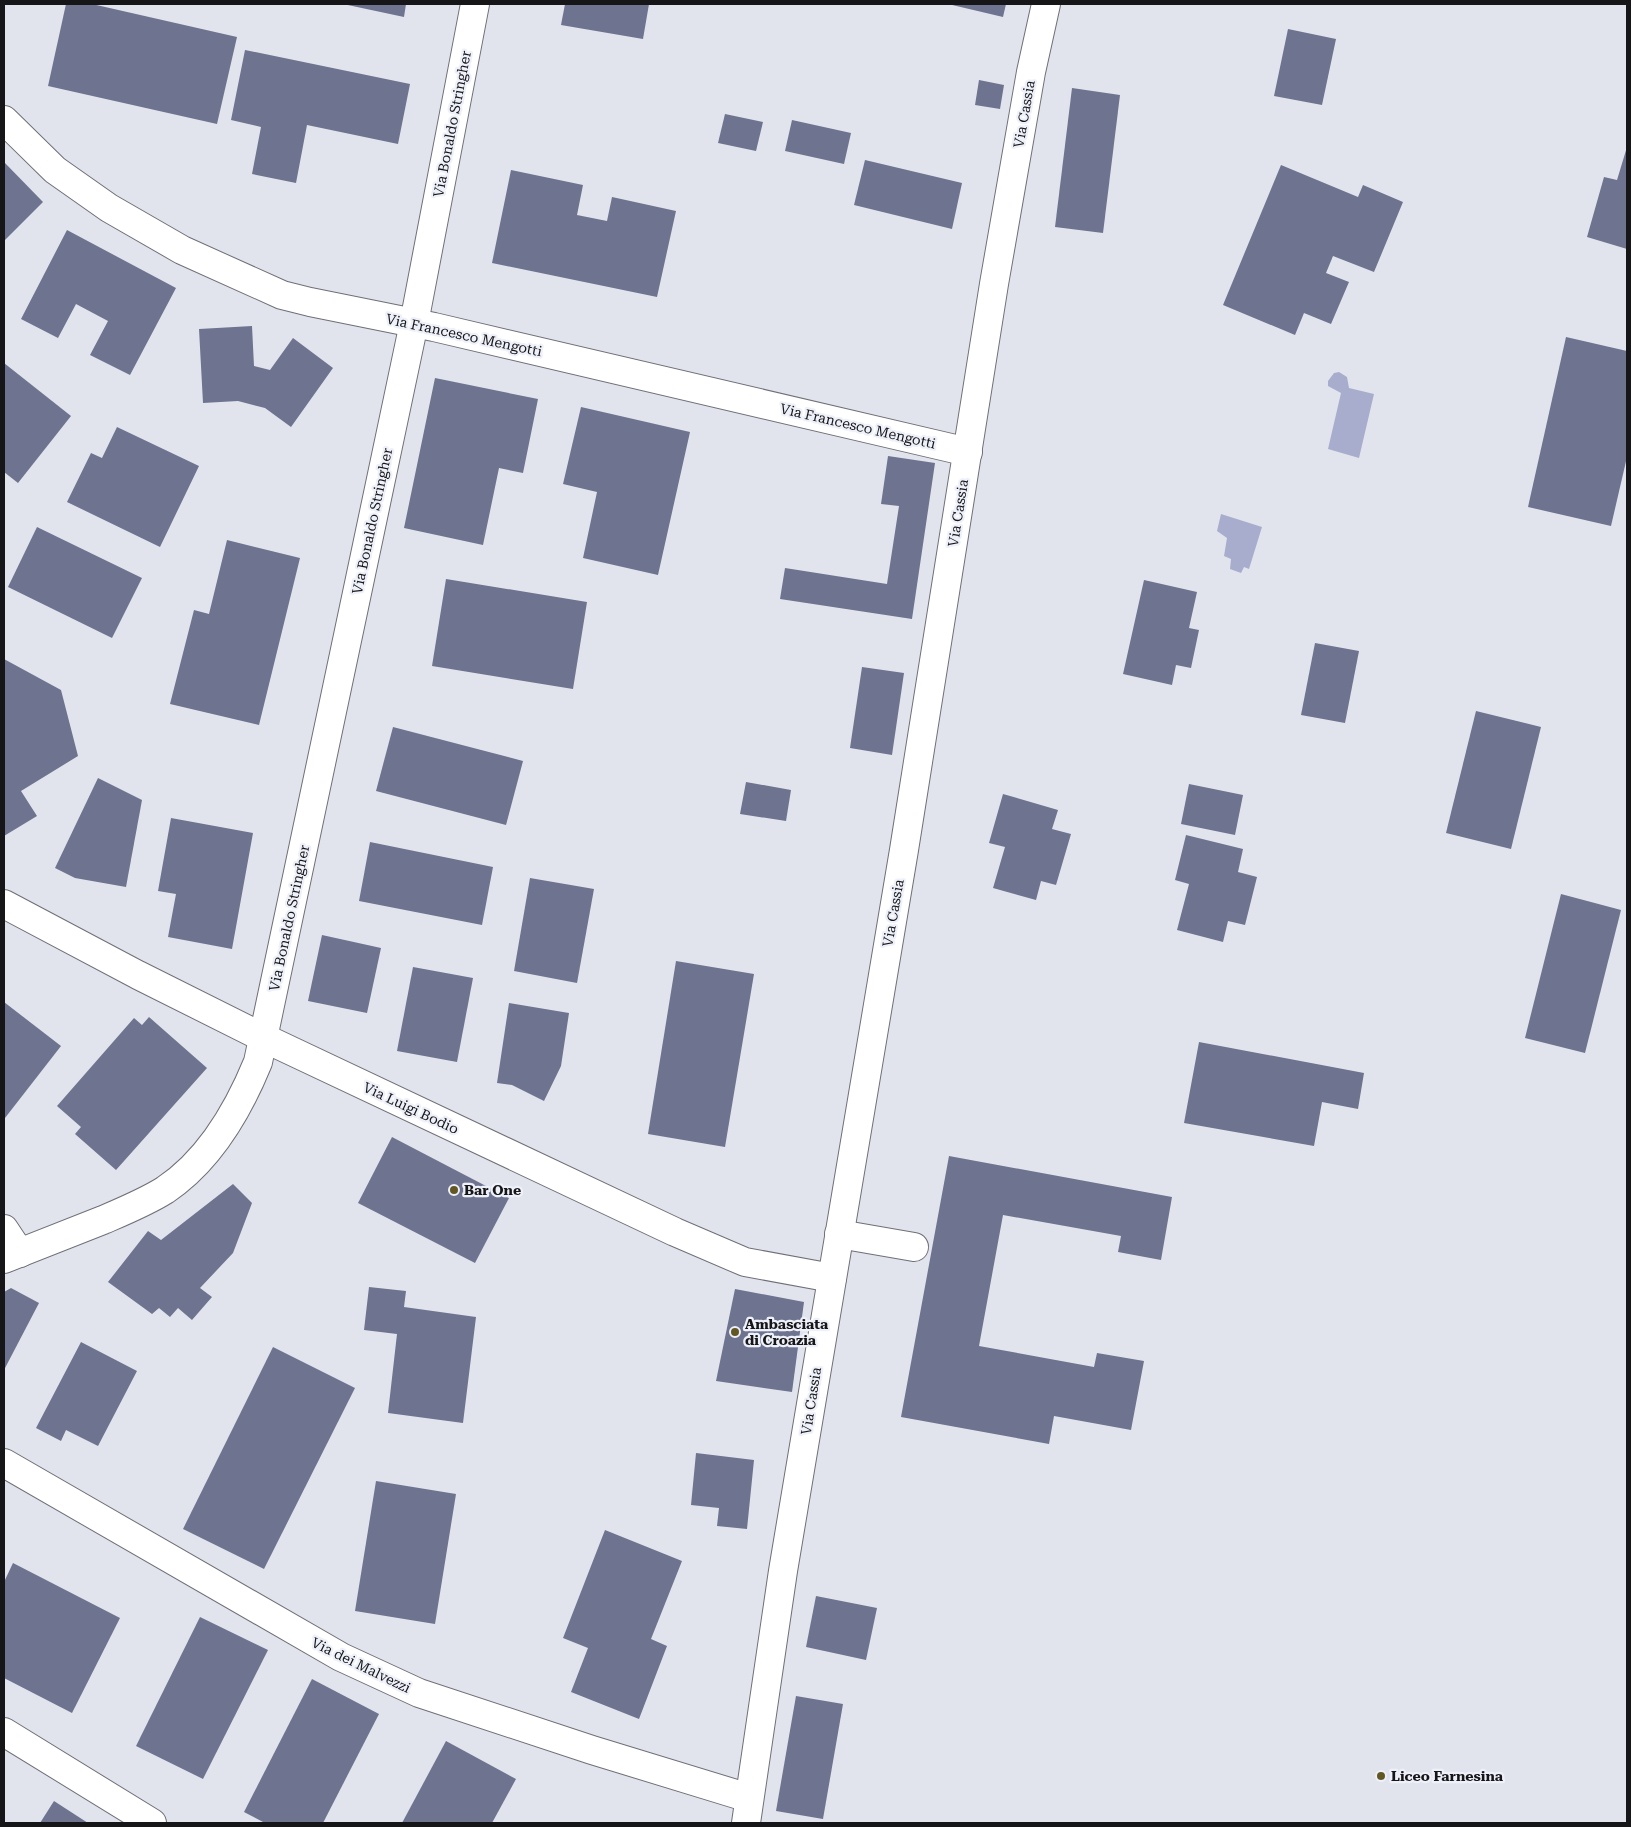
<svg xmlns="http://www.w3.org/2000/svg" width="1631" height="1827" viewBox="0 0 1631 1827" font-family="'Roboto Serif',serif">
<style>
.water{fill:#a8adcd}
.building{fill:#6e7390}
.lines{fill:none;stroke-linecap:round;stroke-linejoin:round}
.minor-casing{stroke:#6e6f77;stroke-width:30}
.minor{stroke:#fff;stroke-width:28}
.poi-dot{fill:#625723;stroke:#eff1fa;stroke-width:2}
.labels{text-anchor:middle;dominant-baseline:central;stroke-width:4.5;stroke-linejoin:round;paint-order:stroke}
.street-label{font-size:14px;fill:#161619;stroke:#eff1fa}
.poi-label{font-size:14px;font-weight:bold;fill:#161619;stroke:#eff1fa;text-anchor:start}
</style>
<rect width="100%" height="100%" fill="#e2e4ed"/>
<!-- water -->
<g class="water">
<path d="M1339,372l8,5 2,11 25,6 -15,64 -31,-9 13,-56 -13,-7v-5l6,-8z"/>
<path d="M1221,514l41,13 -13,42 -5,-2 -3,6 -11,-4 1,-10 -7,-3 3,-18 -10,-7z"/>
</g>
<!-- building -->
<g class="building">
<path d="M66,4h26l145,33 -20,87 -169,-38z"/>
<path d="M343,4h63l-2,13z"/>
<path d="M565,4h84l-6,35 -82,-14z"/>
<path d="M948,4h58l-3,13z"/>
<path d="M1288,29l48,10 -14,66 -48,-9z"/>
<path d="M245,50l165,34 -12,60 -91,-19 -11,58 -44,-9 9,-47 -30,-7z"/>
<path d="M979,80l25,5 -4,24 -25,-4z"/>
<path d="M1072,88l48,7 -17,138 -48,-6z"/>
<path d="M725,114l38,8 -7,29 -38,-8z"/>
<path d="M792,120l59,13 -7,31 -59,-13z"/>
<path d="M1627,147v102l-40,-12 17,-60 13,3z"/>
<path d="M865,160l97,23 -10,46 -98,-24z"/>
<path d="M4,162l39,40 -39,39z"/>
<path d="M1281,165l77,32 5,-12 40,17 -29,70 -41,-16 -7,17 23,9 -18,42 -27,-11 -9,22 -72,-30z"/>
<path d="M511,170l72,15 -6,30 30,6 5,-24 64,14 -19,86 -165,-34z"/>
<path d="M67,230l109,58 -46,87 -40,-20 18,-34 -32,-17 -18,34 -37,-19z"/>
<path d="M252,326l2,40 16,4 23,-32 40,30 -42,59 -26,-19 -27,-7 -35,2 -4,-74z"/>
<path d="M1566,337l61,14v106l-16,69 -83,-19z"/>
<path d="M4,363l67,53 -53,67 -14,-11z"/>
<path d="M435,378l103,21 -15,74 -24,-5 -16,77 -79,-17z"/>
<path d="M581,407l109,25 -32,143 -75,-17 14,-66 -34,-8z"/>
<path d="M117,427l82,39 -39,81 -93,-45 24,-49 11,5z"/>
<path d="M888,456l47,7 -23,156 -132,-20 5,-31 102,16 12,-78 -18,-2z"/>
<path d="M37,527l105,51 -30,60 -104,-51z"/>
<path d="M227,540l73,18 -41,167 -89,-21 24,-94 15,4z"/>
<path d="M446,579l141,23 -14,87 -141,-23z"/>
<path d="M1144,580l53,12 -8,36 10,2 -8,38 -15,-3 -4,20 -49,-11z"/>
<path d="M1315,643l44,8 -14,72 -44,-8z"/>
<path d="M4,659l57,31 17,66 -57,35 16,25 -33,20z"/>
<path d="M862,667l42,6 -12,82 -42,-7z"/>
<path d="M1476,711l65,16 -30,122 -65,-16z"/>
<path d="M393,727l130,34 -17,64 -130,-34z"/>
<path d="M98,778l44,22 -16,87 -51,-9 -20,-10z"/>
<path d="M746,782l45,8 -5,31 -46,-7z"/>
<path d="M1189,784l54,11 -8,40 -54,-11z"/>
<path d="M1003,794l55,16 -6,19 19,5 -15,51 -15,-4 -5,19 -43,-12 12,-41 -16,-4z"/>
<path d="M171,818l82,15 -21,116 -64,-12 8,-43 -18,-3z"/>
<path d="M1186,835l57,14 -5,23 19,5 -12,48 -17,-4 -5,21 -46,-12 12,-46 -14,-4z"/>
<path d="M370,842l123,25 -11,58 -123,-24z"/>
<path d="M530,878l64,11 -17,94 -63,-12z"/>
<path d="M1561,894l60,16 -36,143 -60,-15z"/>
<path d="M322,935l59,13 -14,65 -59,-12z"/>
<path d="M676,961l78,13 -29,173 -77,-13z"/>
<path d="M413,967l60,11 -16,84 -60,-11z"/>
<path d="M4,1002l57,44 -56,72 -1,-1z"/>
<path d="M509,1003l60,10 -8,53 -17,35 -32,-16 -15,-2z"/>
<path d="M149,1017l58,51 -91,102 -41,-36 6,-7 -24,-21 77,-88 8,7z"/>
<path d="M1199,1042l165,31 -6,36 -36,-7 -8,44 -130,-23z"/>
<path d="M392,1137l117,61 -34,65 -117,-60z"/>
<path d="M949,1156l223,41 -11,63 -43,-8 3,-16 -118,-21 -24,131 115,21 3,-14 47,8 -13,69 -77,-14 -5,28 -148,-27z"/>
<path d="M233,1184l19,19 -19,50 -33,35 12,9 -20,23 -14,-12 -8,9 -11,-9 -7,6 -44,-32 40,-51 13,9z"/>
<path d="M369,1287l37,4 -2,16 72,10 -13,106 -75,-10 9,-79 -33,-4z"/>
<path d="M11,1288l28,15 -35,67v-78z"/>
<path d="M735,1289l69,13 -12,90 -76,-11z"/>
<path d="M81,1342l56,29 -39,75 -32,-16 -5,11 -25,-13z"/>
<path d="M273,1347l82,41 -91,181 -81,-40z"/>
<path d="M696,1453l58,7 -7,69 -30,-3 2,-18 -28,-3z"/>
<path d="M376,1481l80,13 -21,130 -80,-13z"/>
<path d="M605,1530l77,31 -31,78 16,7 -28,73 -68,-27 17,-44 -25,-10z"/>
<path d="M13,1563l107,55 -48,95 -68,-35v-96z"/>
<path d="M816,1596l61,12 -11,52 -60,-13z"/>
<path d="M200,1617l68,33 -65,129 -67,-33z"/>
<path d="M312,1679l67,35 -56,109h-58l-21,-11z"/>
<path d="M796,1696l47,8 -20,115 -47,-8z"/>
<path d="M446,1741l70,38 -24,44h-90z"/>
<path d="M54,1801l34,22h-48z"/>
</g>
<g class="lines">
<defs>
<g id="minor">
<path d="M4,120l51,50 54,38 73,42 100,45 28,7 124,25 534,125"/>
<path d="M4,904l134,71 126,63 411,194 70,30 87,16"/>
<path d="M4,1229l16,24"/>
<path d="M839,1234l75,13"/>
<path d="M4,1259c33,-13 66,-26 99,-39 21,-9 43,-18 62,-30 45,-30 73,-79 93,-128l156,-739 61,-319"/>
<path d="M4,1463l337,194 78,36 173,57 157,48"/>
<path d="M4,1732l148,91"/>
<path d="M746,1823l37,-252 121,-721 90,-566 37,-212 15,-68"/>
</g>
</defs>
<!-- minor casing -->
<use href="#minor" class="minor-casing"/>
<!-- minor -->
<use href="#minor" class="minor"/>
</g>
<!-- markers -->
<g class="poi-dot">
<circle cx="454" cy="1190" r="5"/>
<circle cx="735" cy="1332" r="5"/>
<circle cx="1381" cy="1776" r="5"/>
</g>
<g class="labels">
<!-- street labels -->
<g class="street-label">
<text transform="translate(1024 114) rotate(-80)">Via Cassia</text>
<text transform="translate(452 124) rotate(-79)">Via Bonaldo Stringher</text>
<text transform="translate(464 335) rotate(12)">Via Francesco Mengotti</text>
<text transform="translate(858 426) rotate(13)">Via Francesco Mengotti</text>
<text transform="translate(958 513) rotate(-81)">Via Cassia</text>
<text transform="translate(372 521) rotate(-78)">Via Bonaldo Stringher</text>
<text transform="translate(893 913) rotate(-80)">Via Cassia</text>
<text transform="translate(289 918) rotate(-78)">Via Bonaldo Stringher</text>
<text transform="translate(411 1108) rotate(25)">Via Luigi Bodio</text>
<text transform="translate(811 1401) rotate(-81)">Via Cassia</text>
<text transform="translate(361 1665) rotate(26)">Via dei Malvezzi</text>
</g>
<!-- poi labels -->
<g class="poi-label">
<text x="464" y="1190">Bar One</text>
<text x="745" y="1324">Ambasciata<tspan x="745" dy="16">di Croazia</tspan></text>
<text x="1391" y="1776">Liceo Farnesina</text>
</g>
</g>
<!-- border -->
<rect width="1631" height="1827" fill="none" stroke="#161619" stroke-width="10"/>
</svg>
